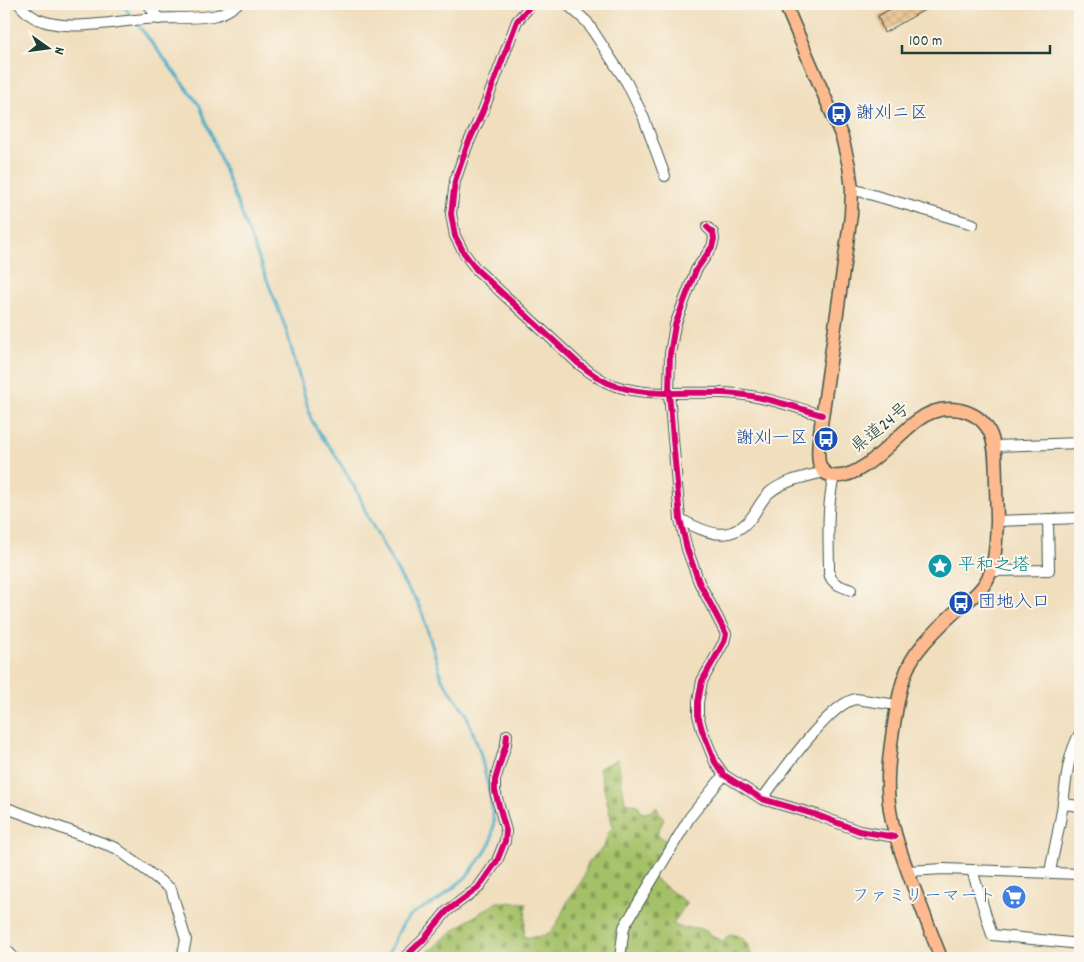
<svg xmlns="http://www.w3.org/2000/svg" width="1084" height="962" viewBox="0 0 1084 962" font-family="Dekko,'Klee One',sans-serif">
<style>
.cemetery{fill:url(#cemetery-stones);stroke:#627f4e}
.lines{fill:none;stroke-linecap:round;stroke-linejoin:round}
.stream{stroke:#49adc8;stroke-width:3}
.building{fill:url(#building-cross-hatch)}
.minor-casing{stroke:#3e5549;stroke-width:12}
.major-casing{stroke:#3e5549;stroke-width:15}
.minor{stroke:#fff;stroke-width:10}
.major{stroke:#fcba8e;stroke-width:12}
.cycleway-casing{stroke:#fbf7ec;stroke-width:9}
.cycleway{stroke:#d6006c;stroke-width:6}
.labels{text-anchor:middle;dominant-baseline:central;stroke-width:4;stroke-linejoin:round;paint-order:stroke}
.transit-label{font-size:18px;fill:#164399;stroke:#fbf7ec;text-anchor:start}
.street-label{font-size:18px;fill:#1f3d34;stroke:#fbf7ec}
.culture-label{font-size:18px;fill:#0d838f;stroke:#fbf7ec;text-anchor:start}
.shop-label{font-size:18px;fill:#366cbe;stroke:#fbf7ec;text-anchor:end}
</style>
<defs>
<pattern id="cemetery-stones" width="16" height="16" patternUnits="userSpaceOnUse" patternTransform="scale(1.25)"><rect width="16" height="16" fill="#a5c167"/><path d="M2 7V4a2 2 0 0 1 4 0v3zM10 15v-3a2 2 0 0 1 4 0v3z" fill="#869e56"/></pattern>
<pattern id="building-cross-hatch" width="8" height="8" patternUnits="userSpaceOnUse" patternTransform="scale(1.25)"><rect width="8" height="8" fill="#e7b881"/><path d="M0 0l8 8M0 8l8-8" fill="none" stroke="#bb976a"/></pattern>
</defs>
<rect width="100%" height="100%" fill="#fbf7ec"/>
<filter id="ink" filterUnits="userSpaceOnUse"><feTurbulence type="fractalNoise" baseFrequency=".02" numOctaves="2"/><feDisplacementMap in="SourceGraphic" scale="10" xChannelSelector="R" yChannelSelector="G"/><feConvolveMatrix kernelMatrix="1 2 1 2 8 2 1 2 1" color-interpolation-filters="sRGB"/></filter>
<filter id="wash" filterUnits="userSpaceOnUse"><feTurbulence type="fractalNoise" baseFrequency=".0096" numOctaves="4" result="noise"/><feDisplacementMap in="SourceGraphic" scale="20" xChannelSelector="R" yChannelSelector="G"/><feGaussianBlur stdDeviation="1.12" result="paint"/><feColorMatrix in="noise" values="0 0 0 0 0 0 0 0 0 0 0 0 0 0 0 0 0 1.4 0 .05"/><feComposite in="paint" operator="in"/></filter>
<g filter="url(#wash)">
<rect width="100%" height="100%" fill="#f0debd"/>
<!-- cemetery -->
<path class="cemetery" d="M618,759l7,43 13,3 3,8 9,-1 6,-5 8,12 -7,15 12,9 -19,32 37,28 -14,21c12,7 13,2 24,4 10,1 16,10 25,13l9,-7c15,3 17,10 21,24h-331l34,-29 42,-27 29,1 -2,34c34,2 31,-13 45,-38 5,-8 12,-15 15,-23 2,-5 2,-11 5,-15 4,-5 10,-8 14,-14 5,-8 2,-12 10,-20l-14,-59z"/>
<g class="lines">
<!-- stream -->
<g class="stream">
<path d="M122,4l10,13"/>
<path d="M136,22l64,84 86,223 25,90 10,17 12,15 26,44 7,18 18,34 23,41 10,13 6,14 19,64 24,34 14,39 9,39 5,31 -3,20 -7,12 -19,24 -28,23 -24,12 -10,10 -17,35"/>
</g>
</g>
<g id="blocks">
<!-- building -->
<path class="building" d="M899,4h27l2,4 -44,25 -6,-17z"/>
</g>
</g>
<g filter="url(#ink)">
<use href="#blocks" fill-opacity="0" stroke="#3e5549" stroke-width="1"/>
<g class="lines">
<defs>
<g id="minor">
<path d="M19,4c5,6 10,11 18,15 31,13 74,3 107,0 24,-2 49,1 73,-4 8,-2 14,-6 20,-11"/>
<path d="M148,4l11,15"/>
<path d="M532,4l-15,17 -34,90 -16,35 -12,35 -4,33 4,22 9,17 12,16 103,95c9,7 18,14 29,19 40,17 87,6 129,11 29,3 57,13 85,21"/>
<path d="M567,4l20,18 40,61 16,33 22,60"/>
<path d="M852,189l121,35"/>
<path d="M707,227l6,6 1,6 -2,8 -16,23 -21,55 -5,29 -1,39 11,126 7,30 12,33 27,52 -2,8 -22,39 -4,21v13l4,15 13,32 9,13 38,24 55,16 42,16 36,6"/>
<path d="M995,446l85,-3"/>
<path d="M834,476c-8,35 -5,62 -5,97 3,12 12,13 22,17"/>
<path d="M680,519c28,15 52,26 74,-5 5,-8 9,-16 16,-22 15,-12 36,-15 54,-20"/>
<path d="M997,521l83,-3"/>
<path d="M991,571l58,-1 -1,-51"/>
<path d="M762,799c17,-22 68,-97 94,-100l41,6"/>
<path d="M1063,804l17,2"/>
<path d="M4,807l112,41 55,41 15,51 -4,18"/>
<path d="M972,870l20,65 88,9"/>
<path d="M908,871l36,-2 136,5"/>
<path d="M1050,872c4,-23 10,-46 13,-69 4,-26 4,-46 17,-70"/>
<path d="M4,947l10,11"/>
<path d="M404,958l19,-18 24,-29 31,-23 19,-27 8,-20 1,-10 -11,-40v-11l11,-36 1,-9"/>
<path d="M620,958l4,-31 66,-110 34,-42"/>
</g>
<path id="major" d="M785,4l57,133 7,29 3,23 -1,26 -32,224c-1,14 -4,34 14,37 30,4 62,-40 85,-56 12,-9 27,-13 42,-10 38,9 35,41 36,72 0,13 1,27 1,40 -1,17 -1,40 -9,56 -6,13 -19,22 -30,31 -13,12 -26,24 -37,38 -17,19 -22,46 -26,71 -4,23 -8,48 -7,72 1,33 13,63 24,93 10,25 19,50 29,75"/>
</defs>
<!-- minor casing -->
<use href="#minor" class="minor-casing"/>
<!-- major casing -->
<use href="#major" class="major-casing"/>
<!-- minor -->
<use href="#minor" class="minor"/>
<!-- major -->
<use href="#major" class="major"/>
<defs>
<g id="cycleway">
<path d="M532,4l-15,17 -34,90 -16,35 -12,35 -4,33 4,22 9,17 12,16 103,95c9,7 18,14 29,19 40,17 87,6 129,11 29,3 57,13 85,21"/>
<path d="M707,227l6,6 1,6 -2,8 -16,23 -21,55 -5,29 -1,39 11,126 7,30 12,33 27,52 -2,8 -22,39 -4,21v13l4,15 13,32 9,13 38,24 55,16 42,16 36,6"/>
<path d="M404,958l19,-18 24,-29 31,-23 19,-27 8,-20 1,-10 -11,-40v-11l11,-36 1,-9"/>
</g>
</defs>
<!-- cycleway casing -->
<use href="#cycleway" class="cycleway-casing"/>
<!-- cycleway -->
<use href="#cycleway" class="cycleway"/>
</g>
</g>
<!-- icons -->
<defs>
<symbol id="bus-disc" viewBox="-11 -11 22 22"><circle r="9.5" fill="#1a4fb4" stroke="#fbf7ec"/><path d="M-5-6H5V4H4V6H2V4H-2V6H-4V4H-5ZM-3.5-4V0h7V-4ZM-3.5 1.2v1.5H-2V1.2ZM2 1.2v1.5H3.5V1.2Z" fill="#fff"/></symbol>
<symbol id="sight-disc" viewBox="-11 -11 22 22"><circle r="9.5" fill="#0f9aa8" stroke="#fbf7ec"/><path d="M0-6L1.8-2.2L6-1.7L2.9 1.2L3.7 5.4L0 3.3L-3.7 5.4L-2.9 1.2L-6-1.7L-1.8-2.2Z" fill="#fff"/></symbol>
<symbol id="supermarket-disc" viewBox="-11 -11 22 22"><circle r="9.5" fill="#3f7fe0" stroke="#fbf7ec"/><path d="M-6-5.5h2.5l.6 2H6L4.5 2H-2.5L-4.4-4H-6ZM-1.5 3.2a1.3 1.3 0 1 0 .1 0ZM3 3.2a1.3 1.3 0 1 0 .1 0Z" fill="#fff"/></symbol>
</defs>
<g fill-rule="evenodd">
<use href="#bus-disc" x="825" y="100" width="28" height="28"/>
<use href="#bus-disc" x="812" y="425" width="28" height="28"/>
<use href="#sight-disc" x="926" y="552" width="28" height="28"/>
<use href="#bus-disc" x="947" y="589" width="28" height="28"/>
<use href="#supermarket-disc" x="1000" y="883" width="28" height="28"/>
</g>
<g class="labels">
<!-- transit labels -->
<g class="transit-label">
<text x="856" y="114">謝刈ニ区</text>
<text x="808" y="439" text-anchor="end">謝刈一区</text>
<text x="978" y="603">団地入口</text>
</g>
<!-- street labels -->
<g class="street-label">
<text transform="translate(881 429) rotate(-39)">県道24号</text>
</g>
<!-- culture labels -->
<g class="culture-label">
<text x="958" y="566">平和之塔</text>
</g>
<!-- shop labels -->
<g class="shop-label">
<text x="996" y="897">ファミリーマート</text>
</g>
</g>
<!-- margin -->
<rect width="1084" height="962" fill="none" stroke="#fbf7ec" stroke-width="20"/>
<!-- north arrow -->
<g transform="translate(48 48) rotate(104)" stroke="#fbf7ec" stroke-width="4" paint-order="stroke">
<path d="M0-4L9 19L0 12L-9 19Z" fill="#1f3d34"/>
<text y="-8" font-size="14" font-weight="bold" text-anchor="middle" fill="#1f3d34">N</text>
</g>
<!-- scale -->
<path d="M902 45v8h148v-8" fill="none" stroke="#1f3d34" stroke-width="2.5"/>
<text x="909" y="45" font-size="15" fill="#1f3d34" stroke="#fbf7ec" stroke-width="4" paint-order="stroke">100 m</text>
</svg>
